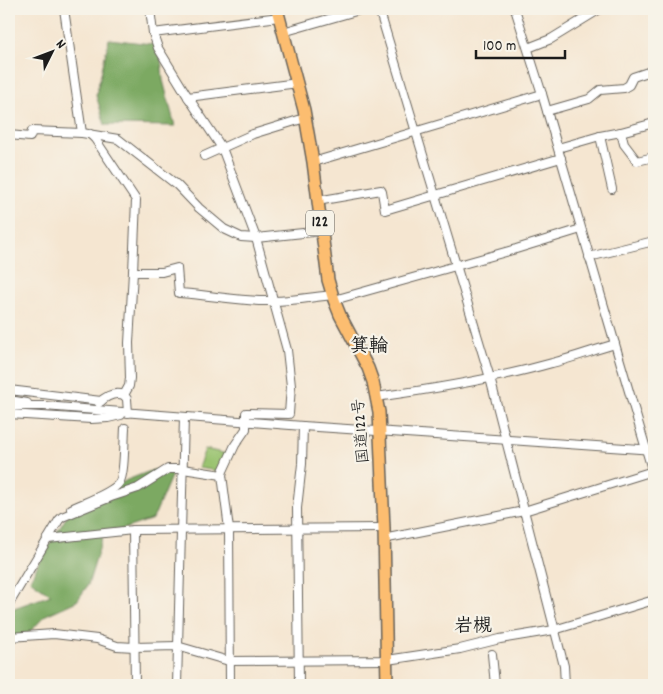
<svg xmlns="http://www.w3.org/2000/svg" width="663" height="694" viewBox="0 0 663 694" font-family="Dekko,'Klee One',sans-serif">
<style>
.green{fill:#9ac36f;stroke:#5b7046}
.forest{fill:#7ba962;stroke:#4c623f}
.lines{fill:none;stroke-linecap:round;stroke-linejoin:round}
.minor-casing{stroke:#68635b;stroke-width:10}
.highway-casing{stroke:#68635b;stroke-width:14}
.minor{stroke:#fff;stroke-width:8}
.highway{stroke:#fcbd6f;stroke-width:11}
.labels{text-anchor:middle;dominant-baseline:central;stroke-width:4.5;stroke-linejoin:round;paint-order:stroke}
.shield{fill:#f7f3e8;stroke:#5e5c59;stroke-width:1}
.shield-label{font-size:15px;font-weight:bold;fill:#1c1c1c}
.street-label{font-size:16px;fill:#1c1c1c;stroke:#f7f3e8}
.quarter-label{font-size:19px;font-weight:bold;fill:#1c1c1c;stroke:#f7f3e8}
</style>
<rect width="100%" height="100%" fill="#f7f3e8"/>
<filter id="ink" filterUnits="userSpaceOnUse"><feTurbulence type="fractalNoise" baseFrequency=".02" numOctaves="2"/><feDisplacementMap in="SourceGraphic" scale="10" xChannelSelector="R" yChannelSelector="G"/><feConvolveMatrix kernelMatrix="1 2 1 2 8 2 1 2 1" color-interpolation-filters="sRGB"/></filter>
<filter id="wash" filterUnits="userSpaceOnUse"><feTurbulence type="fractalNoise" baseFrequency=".0096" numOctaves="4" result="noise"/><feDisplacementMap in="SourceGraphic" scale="20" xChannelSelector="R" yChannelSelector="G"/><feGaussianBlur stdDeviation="1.12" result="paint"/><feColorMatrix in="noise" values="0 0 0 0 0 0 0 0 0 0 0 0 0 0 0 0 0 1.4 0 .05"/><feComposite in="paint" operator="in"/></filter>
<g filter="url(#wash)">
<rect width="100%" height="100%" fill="#f5e6d1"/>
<!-- green -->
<path class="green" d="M205,449l22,5 -9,17 -20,-3z"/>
<!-- forest -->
<g class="forest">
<path d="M109,39l51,6 3,35 12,46 -70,-1 -9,-30z"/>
<path d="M153,470l20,2 -20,47 -50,17 -15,49 -11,16 -31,14 -25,26 -12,-1v-24l5,-8 37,-13 -21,-15 12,-24 27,-43 58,-33z"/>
</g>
</g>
<g filter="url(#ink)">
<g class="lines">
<defs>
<g id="minor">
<path d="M64,9l18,124"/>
<path d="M150,9l3,24 5,15 30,49 34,51 34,90 31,112 4,36 -2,28 -43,-1v16l-11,16 -12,26 -1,4 7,54 1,156"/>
<path d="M379,9l111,369 74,288 1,19"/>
<path d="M515,9l27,85 73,250 39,132"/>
<path d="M283,32l80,-23"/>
<path d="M153,33l126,-16"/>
<path d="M528,48l23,-9 49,-30"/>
<path d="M188,97l110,-14"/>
<path d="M547,111l42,-12 11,-9 24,-2 5,-3 4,-8 21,-7"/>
<path d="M621,132l3,12 13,17 17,-4"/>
<path d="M90,134l5,5 41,61 -3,72 -4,71 1,35 -1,8 -5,9"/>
<path d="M9,135l21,2 2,-6 50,2 36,6 59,46 22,23 25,21 17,8 15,1 66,-7"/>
<path d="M600,136l12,53"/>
<path d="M558,148l42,-12 21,-4 33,-9"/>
<path d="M204,156l49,-22 52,-16"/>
<path d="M313,162l229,-68"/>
<path d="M317,201l64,-11 1,2 3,18 176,-52"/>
<path d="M589,257l65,-16"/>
<path d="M133,272h29l15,-4 2,25c32,2 63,9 94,8 20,0 40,-4 59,-6"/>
<path d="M334,300l182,-51 65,-20"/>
<path d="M9,390l92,11"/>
<path d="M124,395l3,4 1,14"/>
<path d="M376,397c60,-8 119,-18 176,-34 21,-5 42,-13 63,-19"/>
<path d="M9,400l18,3"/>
<path d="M99,403c7,-7 16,-11 25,-8"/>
<path d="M9,406h35l259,20 351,24"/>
<path d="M9,414l82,5 17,-1 13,-3"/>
<path d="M71,509c12,-6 41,-16 48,-26 6,-8 5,-43 6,-55"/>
<path d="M133,530l2,155"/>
<path d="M48,539l85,-9 251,-2"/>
<path d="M383,539l141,-28 129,-40"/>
<path d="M9,604l50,-84 3,-3 49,-20 27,-9 30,-19h15l39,6"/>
<path d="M9,637l45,-3 43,5 20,7 17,1 43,-1 52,15 158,-1 73,-11 40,-10 54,-9 100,-30"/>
<path d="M492,654l3,31"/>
<path d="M177,685l7,-268"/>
<path d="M299,685l-2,-177 5,-44 1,-38"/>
</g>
<path id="highway" d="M277,9l27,101 9,52 15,118 6,20 6,15 28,53 5,14 6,30 5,116 3,157"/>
</defs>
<!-- minor casing -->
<use href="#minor" class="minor-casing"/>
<!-- highway casing -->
<use href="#highway" class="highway-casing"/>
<!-- minor -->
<use href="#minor" class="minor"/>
<!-- highway -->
<use href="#highway" class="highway"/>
</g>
</g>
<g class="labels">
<!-- shield labels -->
<rect class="shield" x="306" y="210.5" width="28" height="25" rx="4"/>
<g class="shield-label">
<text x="320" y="223">122</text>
</g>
<!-- street labels -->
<g class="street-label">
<text transform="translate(362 431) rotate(-95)">国道122号</text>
</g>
<!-- quarter labels -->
<g class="quarter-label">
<text x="369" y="347">箕輪</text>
<text x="473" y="627">岩槻</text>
</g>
</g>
<!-- margin -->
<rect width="663" height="694" fill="none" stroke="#f7f3e8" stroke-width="30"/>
<!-- north arrow -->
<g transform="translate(52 52) rotate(48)" stroke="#f7f3e8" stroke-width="4" paint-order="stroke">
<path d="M0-4L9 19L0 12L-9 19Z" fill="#1c1c1c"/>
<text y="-8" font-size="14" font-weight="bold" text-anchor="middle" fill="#1c1c1c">N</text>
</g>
<!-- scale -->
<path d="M476 50v8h89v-8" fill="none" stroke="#1c1c1c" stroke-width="2.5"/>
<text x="483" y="50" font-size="15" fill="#1c1c1c" stroke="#f7f3e8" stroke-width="4" paint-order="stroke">100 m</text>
</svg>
